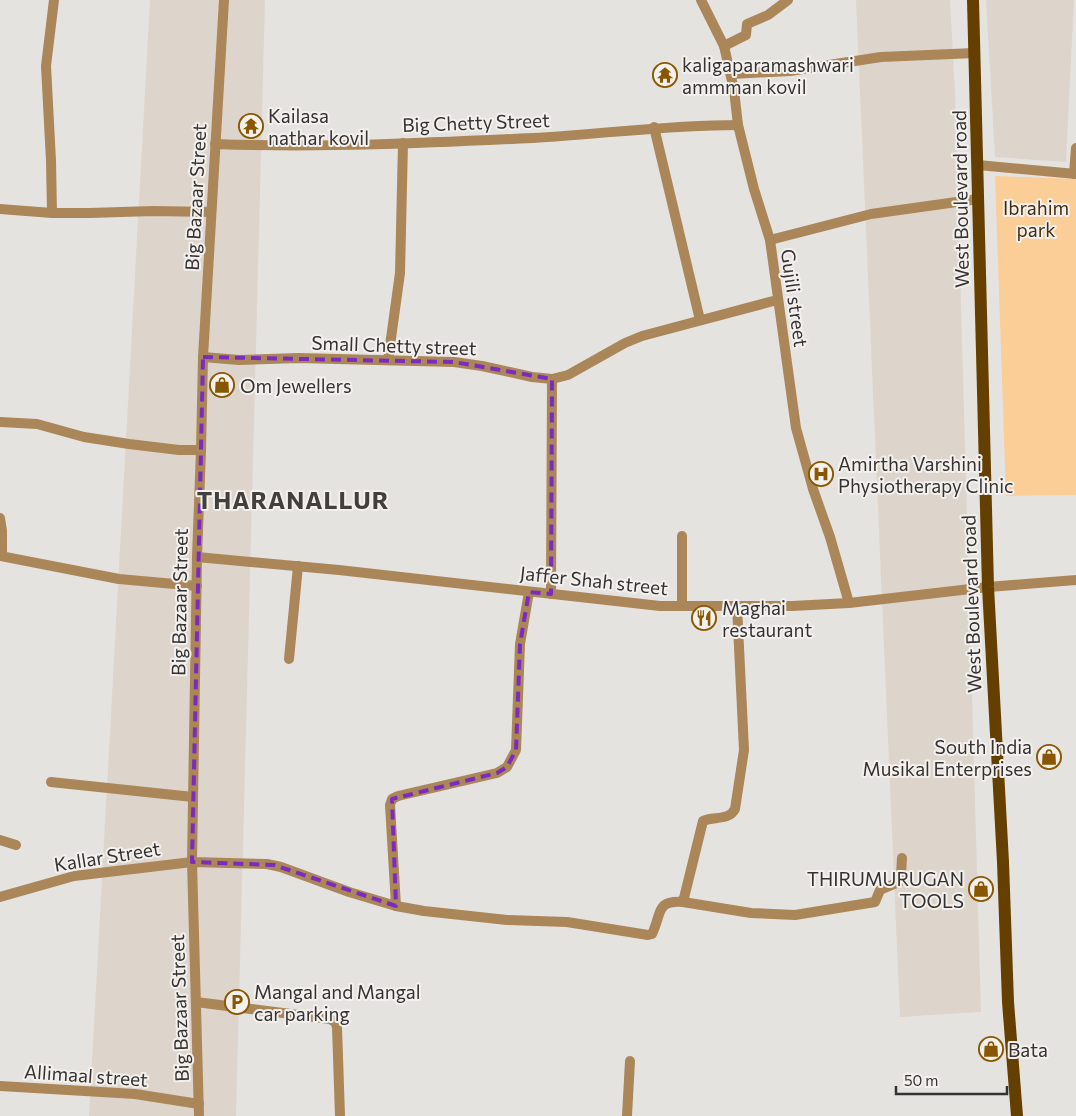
<svg xmlns="http://www.w3.org/2000/svg" width="1076" height="1116" viewBox="0 0 1076 1116" font-family="Commissioner,sans-serif">
<style>
.built{fill:#ddd5cc}
.green{fill:#fbcd97}
.lines{fill:none;stroke-linecap:round;stroke-linejoin:round}
.minor{stroke:#ab8659;stroke-width:10}
.tertiary{stroke:#ab8659;stroke-width:10}
.primary{stroke:#653f00;stroke-width:12}
.marked{fill:none;stroke:#7b2cbf;stroke-width:4;stroke-dasharray:10 6;stroke-linejoin:round}
.labels{text-anchor:middle;dominant-baseline:central;stroke-width:4;stroke-linejoin:round;paint-order:stroke}
.poi-label{font-size:19px;fill:#343332;stroke:#f3f0ed;text-anchor:start}
.street-label{font-size:19px;fill:#343332;stroke:#f3f0ed}
.park-label{font-size:19px;fill:#452e0f;stroke:#f3f0ed}
.district-label{font-size:24px;font-weight:bold;letter-spacing:1px;fill:#42403d;stroke:#f3f0ed}
</style>
<rect width="100%" height="100%" fill="#e5e3e0"/>
<!-- built -->
<g class="built">
<path d="M150,0h115l-29,1116h-147z"/>
<path d="M856,0h94l5,93 26,919 -81,5z"/>
<path d="M986,0h88l-8,162 -71,-5z"/>
</g>
<!-- green -->
<path class="green" d="M995,176l81,3v316l-70,1z"/>
<g class="lines">
<!-- minor -->
<g class="minor">
<path d="M701,0l23,46 10,44 4,35 16,64 16,51 26,188 17,61 17,48 19,66"/>
<path d="M724,46l22,-11 1,-11 21,-9 20,-15"/>
<path d="M731,74l59,-3 91,-14 94,-4"/>
<path d="M654,127l46,193"/>
<path d="M215,144c106,4 213,-1 318,-6 69,-4 136,-13 205,-13"/>
<path d="M978,165l98,9"/>
<path d="M1074,174l2,-26"/>
<path d="M0,209l52,4h38l63,-2 58,1"/>
<path d="M52,213l-1,-52 -5,-95 8,-66"/>
<path d="M770,240l101,-26 107,-15"/>
<path d="M203,357l36,3 59,-2 156,4 28,4 50,11 20,2 16,-4 57,-32 17,-7 135,-36"/>
<path d="M388,360l12,-87 3,-130"/>
<path d="M0,422l37,2 47,13 45,7 50,6h22"/>
<path d="M0,518l2,13v24"/>
<path d="M682,536v70"/>
<path d="M0,556l119,23 78,7"/>
<path d="M551,594l1,-215"/>
<path d="M289,659l9,-93"/>
<path d="M51,782l142,15"/>
<path d="M0,840l16,5"/>
<path d="M0,897l74,-21 118,-14 75,2 14,3 68,25 47,14 28,5 83,9 60,2 81,13 4,-1c10,-20 3,-34 31,-32l20,-81c10,-5 26,0 32,-12l9,-59 -7,-144"/>
<path d="M683,902l68,11 44,2 80,-13 5,-12 19,-8 2,-7 1,-17"/>
<path d="M396,906l-6,-101 2,-6 6,-3 99,-23 10,-6 9,-17 4,-106 9,-52"/>
<path d="M196,1002l134,17 5,3 2,5 3,89"/>
<path d="M0,1086l135,8 64,10"/>
<path d="M627,1116l3,-55"/>
</g>
<!-- tertiary -->
<g class="tertiary">
<path d="M197,557l142,13 321,36h132l57,-3 139,-16 88,-7"/>
<path d="M199,1116l-7,-254 5,-305 4,-107 2,-93 21,-357"/>
</g>
<!-- primary -->
<path class="primary" d="M973,0l15,587 15,275 5,140 9,114"/>
</g>
<!-- marked area -->
<path class="marked" d="M203,357l251,5 98,17 -1,215 -22,-2 -9,52 -4,106 -9,17 -10,6 -105,26 4,107 -122,-41 -82,-3z"/>
<!-- icons -->
<defs>
<symbol id="temple-ring" viewBox="-11 -11 22 22"><circle r="9.5" fill="#f3f0ed" stroke="#895700" stroke-width="1.5"/><path d="M0-6L5-2H3V0L6.5 2.5H4V6H1.5V3h-3V6H-4V2.5H-6.5L-3 0V-2H-5Z" fill="#895700"/></symbol>
<symbol id="shop-ring" viewBox="-11 -11 22 22"><circle r="9.5" fill="#f3f0ed" stroke="#895700" stroke-width="1.5"/><path d="M-5-2.5h2.3a2.7 3.5 0 0 1 5.4 0H5L5.5 6h-11ZM-1.5-2.5h3a1.5 2.3 0 0 0-3 0Z" fill="#895700"/></symbol>
<symbol id="hospital-ring" viewBox="-11 -11 22 22"><circle r="9.5" fill="#f3f0ed" stroke="#895700" stroke-width="1.5"/><path d="M-5-5h3v3.5h4V-5h3V5h-3V1.5h-4V5h-3Z" fill="#895700"/></symbol>
<symbol id="restaurant-ring" viewBox="-11 -11 22 22"><circle r="9.5" fill="#f3f0ed" stroke="#895700" stroke-width="1.5"/><path d="M-5-6h1v4h1v-4h1v4h1v-4h1v5L-1.5 .5V6h-2V.5L-5-1ZM5-6V6H3V1.5H1.5Q1.5-4 5-6Z" fill="#895700"/></symbol>
<symbol id="parking-ring" viewBox="-11 -11 22 22"><circle r="9.5" fill="#f3f0ed" stroke="#895700" stroke-width="1.5"/><path d="M-3.5-5.5H1a3.5 3.5 0 0 1 0 7H-1V5.5H-3.5ZM-1-3.4V-.6H.8a1.4 1.4 0 0 0 0-2.8Z" fill="#895700"/></symbol>
</defs>
<g fill-rule="evenodd">
<use href="#temple-ring" x="651" y="61" width="28" height="28"/>
<use href="#temple-ring" x="237" y="112" width="28" height="28"/>
<use href="#shop-ring" x="208" y="371" width="28" height="28"/>
<use href="#hospital-ring" x="807" y="460" width="28" height="28"/>
<use href="#restaurant-ring" x="690" y="604" width="28" height="28"/>
<use href="#shop-ring" x="1035" y="743" width="28" height="28"/>
<use href="#shop-ring" x="967" y="875" width="28" height="28"/>
<use href="#parking-ring" x="223" y="988" width="28" height="28"/>
<use href="#shop-ring" x="977" y="1035" width="28" height="28"/>
</g>
<g class="labels">
<!-- poi labels -->
<g class="poi-label">
<text x="682" y="64">kaligaparamashwari<tspan x="682" dy="22">ammman kovil</tspan></text>
<text x="268" y="115">Kailasa<tspan x="268" dy="22">nathar kovil</tspan></text>
<text x="240" y="385">Om Jewellers</text>
<text x="838" y="463">Amirtha Varshini<tspan x="838" dy="22">Physiotherapy Clinic</tspan></text>
<text x="722" y="607">Maghai<tspan x="722" dy="22">restaurant</tspan></text>
<text x="1032" y="746" text-anchor="end">South India<tspan x="1032" dy="22">Musikal Enterprises</tspan></text>
<text x="964" y="878" text-anchor="end">THIRUMURUGAN<tspan x="964" dy="22">TOOLS</tspan></text>
<text x="254" y="991">Mangal and Mangal<tspan x="254" dy="22">car parking</tspan></text>
<text x="1008" y="1049">Bata</text>
</g>
<!-- street labels -->
<g class="street-label">
<text transform="translate(476 122) rotate(-2)">Big Chetty Street</text>
<text transform="translate(195 197) rotate(-87)">Big Bazaar Street</text>
<text transform="translate(960 199) rotate(-91)">West Boulevard road</text>
<text transform="translate(795 298) rotate(82)">Gujili street</text>
<text transform="translate(394 345) rotate(2)">Small Chetty street</text>
<text transform="translate(594 580) rotate(6)">Jaffer Shah street</text>
<text transform="translate(179 602) rotate(-89)">Big Bazaar Street</text>
<text transform="translate(971 604) rotate(-92)">West Boulevard road</text>
<text transform="translate(107 856) rotate(-9)">Kallar Street</text>
<text transform="translate(179 1008) rotate(-92)">Big Bazaar Street</text>
<text transform="translate(86 1075) rotate(4)">Allimaal street</text>
</g>
<!-- park labels -->
<g class="park-label">
<text x="1036" y="207">Ibrahim<tspan x="1036" dy="22">park</tspan></text>
</g>
<!-- district labels -->
<g class="district-label">
<text x="293" y="499">THARANALLUR</text>
</g>
</g>
<!-- scale -->
<path d="M896 1086v8h111v-8" fill="none" stroke="#343332" stroke-width="2.5"/>
<text x="904" y="1086" font-size="15" fill="#343332" stroke="#f3f0ed" stroke-width="4" paint-order="stroke">50 m</text>
</svg>
